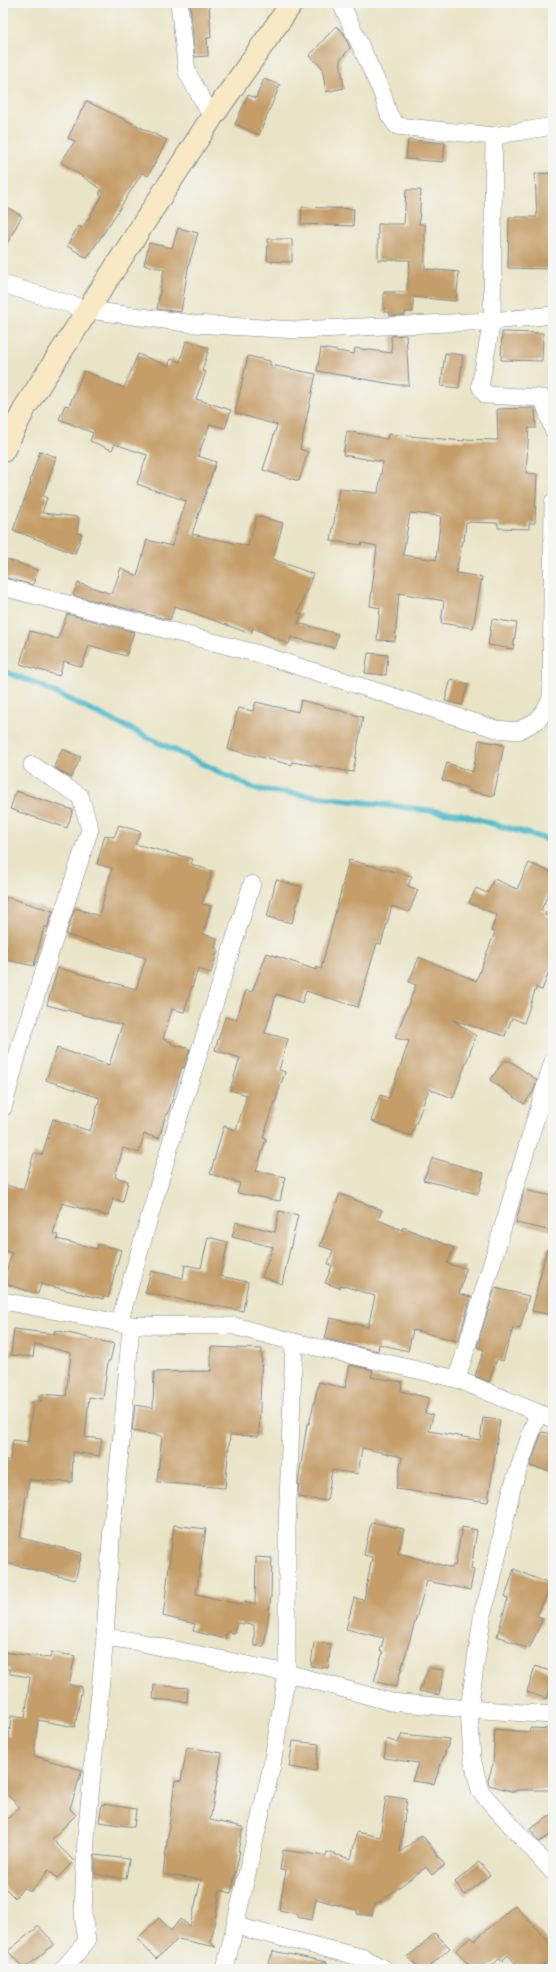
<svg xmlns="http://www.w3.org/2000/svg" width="556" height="1972" viewBox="0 0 556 1972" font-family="Mali,sans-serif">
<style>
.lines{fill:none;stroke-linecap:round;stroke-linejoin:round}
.stream{stroke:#50bbcc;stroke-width:6}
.building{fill:#c49d68;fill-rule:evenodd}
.street-casing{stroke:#828a92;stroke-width:18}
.secondary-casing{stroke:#828a92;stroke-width:24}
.street{stroke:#fff;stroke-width:17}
.secondary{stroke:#f8e8c3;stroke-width:22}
</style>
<rect width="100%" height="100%" fill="#f6f6f2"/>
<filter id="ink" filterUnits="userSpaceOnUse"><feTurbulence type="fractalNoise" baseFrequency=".025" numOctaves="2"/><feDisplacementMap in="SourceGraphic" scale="8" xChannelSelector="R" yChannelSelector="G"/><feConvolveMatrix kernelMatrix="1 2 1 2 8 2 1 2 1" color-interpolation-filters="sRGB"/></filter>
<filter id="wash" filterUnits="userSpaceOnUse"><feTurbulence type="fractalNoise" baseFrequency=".012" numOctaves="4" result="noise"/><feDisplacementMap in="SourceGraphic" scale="16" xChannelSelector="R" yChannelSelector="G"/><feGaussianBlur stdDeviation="0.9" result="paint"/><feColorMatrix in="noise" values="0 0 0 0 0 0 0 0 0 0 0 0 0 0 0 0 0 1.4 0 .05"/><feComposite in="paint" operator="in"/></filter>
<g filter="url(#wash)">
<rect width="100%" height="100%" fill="#e9e4c6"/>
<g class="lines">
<!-- stream -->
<path class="stream" d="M3,671l30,11 222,107 204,25 94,27"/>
</g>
<g id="blocks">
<!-- building -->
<g class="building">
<path d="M190,3h19l2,35h-4l1,18 -13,1z"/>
<path d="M336,26l7,6 7,16 -10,12 4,28 -18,4 -4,-25 -13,-11z"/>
<path d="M264,79l16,6 -21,50 -24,-11 13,-29 8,3z"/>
<path d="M86,101l81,39 -19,36 -6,-3 -27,43 -28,42 -20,-12 11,-20 4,2 20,-32 -3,-2 3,-4 -41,-28 14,-21 -7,-3z"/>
<path d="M408,140l37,3 -2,19 -37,-3z"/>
<path d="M553,173v96l-45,-1 1,-51h28l-2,-43z"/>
<path d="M406,190h15l-2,34h6v45l34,3 -3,29 -43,-4v15h-8l1,3 -16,1v-4h-6v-20h23l3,-32h-32v-36h26z"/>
<path d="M3,205l19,11 -19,35z"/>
<path d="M302,207l52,2 -1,17 -52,-2z"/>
<path d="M178,228l20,5 -10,35 -7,44 -24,-3 7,-40 -20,-4 5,-22 23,5z"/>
<path d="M268,239h24v23l-25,-1z"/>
<path d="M502,332l41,1 -1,28 -41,-1z"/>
<path d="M406,335l3,50h-11l-81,-14 4,-23 33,6 1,-6 37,5 -1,-17z"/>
<path d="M186,341l23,7 -7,23 4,1 -10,27 35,11 -6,18 -15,-4 -12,32 18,6 -24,72 56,12 9,-30 26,7 -10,36 40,15 -15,39 4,1 -4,9 40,11 -4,14 -43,-11 -2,7 -36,-16 -2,6 -76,-28 -5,14 -97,-25 5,-12 34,11 9,-26 16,8 10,-36 25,6 14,-45 -49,-17 10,-29 -32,-11 -3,6 -22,-9 3,-8 -34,-14 6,-14 4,1 15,-35 40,17 14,-34 30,12 3,-7 9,3z"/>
<path d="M445,353l18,2 -4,33 -18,-2z"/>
<path d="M248,356l22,5v4l46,9 -16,75 8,3 -9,29 -36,-11 14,-45 -42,-12z"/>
<path d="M535,408l1,20h-7l-3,45 11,1 -2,49h-6v6l-31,-1v-5l-32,-1 -2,19h-2l-6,32 26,4 -9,51 -32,-5 3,-22 -45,-8 -4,48 -18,-1 3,-32 -10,-2 7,-60 -15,-3 -1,2 -30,-4 8,-52 39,4 5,-31 -40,-7 4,-24 40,8 1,-5 76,7v-2l34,1 -1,-31zM410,513l31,3 -5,44 -33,-5z"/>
<path d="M40,451l16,6 -13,39 4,2 -5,15 37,4 -2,16 5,1 -7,20 -62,-24 18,-48 -1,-1z"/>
<path d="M3,558l35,12 -5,15 -30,-8z"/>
<path d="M67,614l67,18 -8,24 -37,-11 -7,22 -18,-6 -5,15 -39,-12 10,-33 28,8z"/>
<path d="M492,619l25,4 -4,26 -25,-4z"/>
<path d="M368,653l20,2 -2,20 -21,-2z"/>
<path d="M451,679l17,5 -6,21 -17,-4z"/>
<path d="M301,700l62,17 -10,55 -61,-10v3l-64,-16 10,-41 15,3 3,-9 42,10z"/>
<path d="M479,740l25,5 -10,51 -25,-5v-3l-27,-8 5,-17 26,9z"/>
<path d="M62,749l19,8 -10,21 -17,-11z"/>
<path d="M16,791l57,19 -6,18 -57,-19z"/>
<path d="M119,825l22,7 -6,12 58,15 -2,5 21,7 -10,33 9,2 -8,28 14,4 -2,10 3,1 -7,24 -13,-4 -14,43 -12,-3 -9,30 9,3 -1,2 19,5 -6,19 -2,-1 -14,47h-2l-7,24 -15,-4 -5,19 -16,-5 -8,29 13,4 -5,21 -10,-3 -5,17 -46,-13 -9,31 5,1 -1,4 40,10 1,-5 23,6 -13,48 -5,-2v3l-62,-15 -3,10 -35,-11 9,-30 -9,-3v-66l20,6 11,-37 8,2 11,-36 37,12 10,-33 -54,-18 11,-32 52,17 13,-40 -75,-20 11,-37 78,21 10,-31 -80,-23 9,-27 24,8 13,-48 -15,-4 8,-29 9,2z"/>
<path d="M349,860l63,16 -4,10 10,4 -9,22 -17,-6 -11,38 -4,-1 -19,64 -52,-16 -4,12 -26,-9 -11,39 23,6 -9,31 6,2 -22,66 3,1 -10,32 29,6 -5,24 -43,-8 3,-10 -30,-9 14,-48 12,4 11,-35 -17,-5 10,-32 -25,-8 10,-33 11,3 10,-30 6,2 15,-39 49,17 1,-3 4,2z"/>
<path d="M529,863l24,10v11l-12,26 5,2 -1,3 8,3v43l-11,29 -6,-2 -12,35 -12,-5 -7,18 -52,-16 23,16 -23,62 -24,-9 -18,47 -40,-15 9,-26 9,3 20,-57 -14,-3 21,-53 -7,-3 10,-25 57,24 19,-49 -4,-1 6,-16 -28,-12 7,-15 11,5 7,-14 23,10z"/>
<path d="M276,880l26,7 -10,36 -25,-6z"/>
<path d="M6,897l47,14 -6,17 -3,-1 -10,39 -31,-7v-50z"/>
<path d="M504,1061h6l27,19 -4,12 -9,12 -34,-24z"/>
<path d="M433,1158l51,15 -6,21 -55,-14z"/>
<path d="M524,1190l29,6v35l-37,-8z"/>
<path d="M340,1194l42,16 -4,10 24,10 1,-3 51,21 -7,16 19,4 -7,26 12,3 -13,44 -45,-11 -5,21 -29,-7 -1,7 -53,-12 5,-21 38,9 7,-31 -34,-11 -1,3 -15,-5 7,-17 -4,-2 5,-14 -13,-4z"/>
<path d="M279,1211l19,4 -16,69 -20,-7 11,-30 -41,-10 4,-15 39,10z"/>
<path d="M208,1237l20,5 -8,34 28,6 -5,29 -98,-18 6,-22 32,7 2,-13 16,3z"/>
<path d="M547,1248l6,1v66l-21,-4z"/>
<path d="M495,1288l34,8 -9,33 -7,-1 -10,33 -6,-2 -8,23 -14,-6 9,-26 -7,-3z"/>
<path d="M14,1329l40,5 1,-4 59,14 -4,17h-2l-5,38 -14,-2 -4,40 17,2 -3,17 -26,-4 -1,30 -43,-2 -2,17h-1l-6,41 62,15 -7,27 -72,-18v-28l5,-39h-5v-35h7l3,-20 15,2 5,-41h8l1,-7 24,2 5,-43 -36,-9 -2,13 -22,-2z"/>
<path d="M211,1347l51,2 -3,87 -29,-1 -5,53 -68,-6 5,-46 -30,-5 3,-26 18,3 1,-36 57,-1z"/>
<path d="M350,1365l23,5 -2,7 31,5 -1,9 28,7 -4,15 8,2 -4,16 51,9 3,-22 17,2 -12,82 -92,-13 6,-32 -40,-9 -4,26 -26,-4 -5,31 -29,-4 1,-20 8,-53h2l10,-42 26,6z"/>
<path d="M542,1432l11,2v38l-23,-6z"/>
<path d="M371,1522l33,7 -6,24 54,15 1,-3 2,1 7,-39 15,3 -6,39 3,1 -4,20 -43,-9 -31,106 -22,-6 9,-29 -3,-1 4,-13 -38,-9 8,-31 10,2 8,-43 -8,-2z"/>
<path d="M174,1525l32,4 -10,65 46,11v-3l13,2 1,-47 16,1 -1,39 -7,49h-10v-21l-17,-2 -3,10 -7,-1 -2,7 -32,-8 2,-7 -32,-8z"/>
<path d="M514,1569l37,16 -14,31 6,2 -14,31 -32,-13 11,-38 -3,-1z"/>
<path d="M314,1642l17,2 -3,24 -17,-2z"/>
<path d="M3,1652l47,6 1,-6 24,4 -6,29 13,2 -7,40 -37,-7 -4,36 48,14 -12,39 6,6 -24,24 22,22 -17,17 -8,-8 -19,22 -6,-5 -9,11 -12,-12v-63l17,-16 -17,-16v-62l6,8 2,-21 14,2 5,-41 -20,-3v-5h-7z"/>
<path d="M535,1666l18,6v7l-6,20 -20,-7z"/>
<path d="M429,1668l15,2 -5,25 -20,-4z"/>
<path d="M154,1685l34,3 -1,14 -34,-3z"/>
<path d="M530,1728l23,1v61h-37l-1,2 -26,-7 -1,-5 5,-16 2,-35 34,3z"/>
<path d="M402,1734l48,5 -16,45 -22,-3 6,-18 -34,-5 3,-19 11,4z"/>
<path d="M293,1741l26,3 -3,27 -27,-4z"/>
<path d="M187,1747l35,6 -12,67 33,7 -5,24h2l-9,42 -11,-3 -9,53 5,4 -38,-8 -22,20 -19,-20 22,-21 12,13 9,-12 10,7 11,-46 -38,-6 12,-94 6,1z"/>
<path d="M386,1796l21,3 -7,53 22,-17 23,30 -13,10 -6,-8 -52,39 -2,10 -15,-2v-4l-41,-11 -4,21 -15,-3v-3l-18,-4 7,-39 -6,-1 3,-20 43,6 1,-4 24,7 6,-27 23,5z"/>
<path d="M102,1804l34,5 -2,18 -35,-5z"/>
<path d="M553,1814v19l-14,9 -9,-13z"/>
<path d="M95,1855l34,4 -3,20 -31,-5z"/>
<path d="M479,1862l11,13 -25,20 -10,-13z"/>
<path d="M515,1905l38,42v10l-14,12h-19l-12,-14 -6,6 -3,-2 -11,10h-16l-16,-19 15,-13 3,4z"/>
<path d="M39,1926l15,18 -30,25 -16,-18z"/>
<path d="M435,1933l15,15 -23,21h-8l-11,-12z"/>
<path d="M273,1951l54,11 -1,7h-59z"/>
</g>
</g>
</g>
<g filter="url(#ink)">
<use href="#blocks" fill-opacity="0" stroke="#828a92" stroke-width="1"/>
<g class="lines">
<defs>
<g id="street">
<path d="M179,3l8,69 25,45"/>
<path d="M341,3l41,90 7,22 8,11 97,10 59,-10"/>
<path d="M494,136l-2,185 -12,65 6,9 57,3 10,32"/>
<path d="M3,284l86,26 105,14 103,6 195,-9 61,-6"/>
<path d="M3,587l256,67 237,75 22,2 20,-11 13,-20 2,-198"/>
<path d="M3,1108l19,-69 68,-210 -10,-33 -48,-31"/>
<path d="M3,1301l128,24 103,1 60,16 163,37 96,40"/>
<path d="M119,1323l52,-181 81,-258"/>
<path d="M457,1379l96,-318"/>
<path d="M538,1413l-26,75 -21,97 -8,26 -14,98 3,49 8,33 73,81"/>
<path d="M105,1637l28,4 154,32 104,29 78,7 84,6"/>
<path d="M236,1926l128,32 20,11"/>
<path d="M63,1969l24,-28 -4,-27 3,-76 19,-201 7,-113 11,-100 8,-99"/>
<path d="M225,1969l47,-204 15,-92v-145l7,-186"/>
</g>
<path id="secondary" d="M3,451l23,-45 186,-289 80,-114"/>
</defs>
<!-- street casing -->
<use href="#street" class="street-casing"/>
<!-- secondary casing -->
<use href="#secondary" class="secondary-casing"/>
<!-- street -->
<use href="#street" class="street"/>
<!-- secondary -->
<use href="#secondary" class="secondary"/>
</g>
</g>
<!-- margin -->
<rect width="556" height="1972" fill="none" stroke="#f6f6f2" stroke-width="16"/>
</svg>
